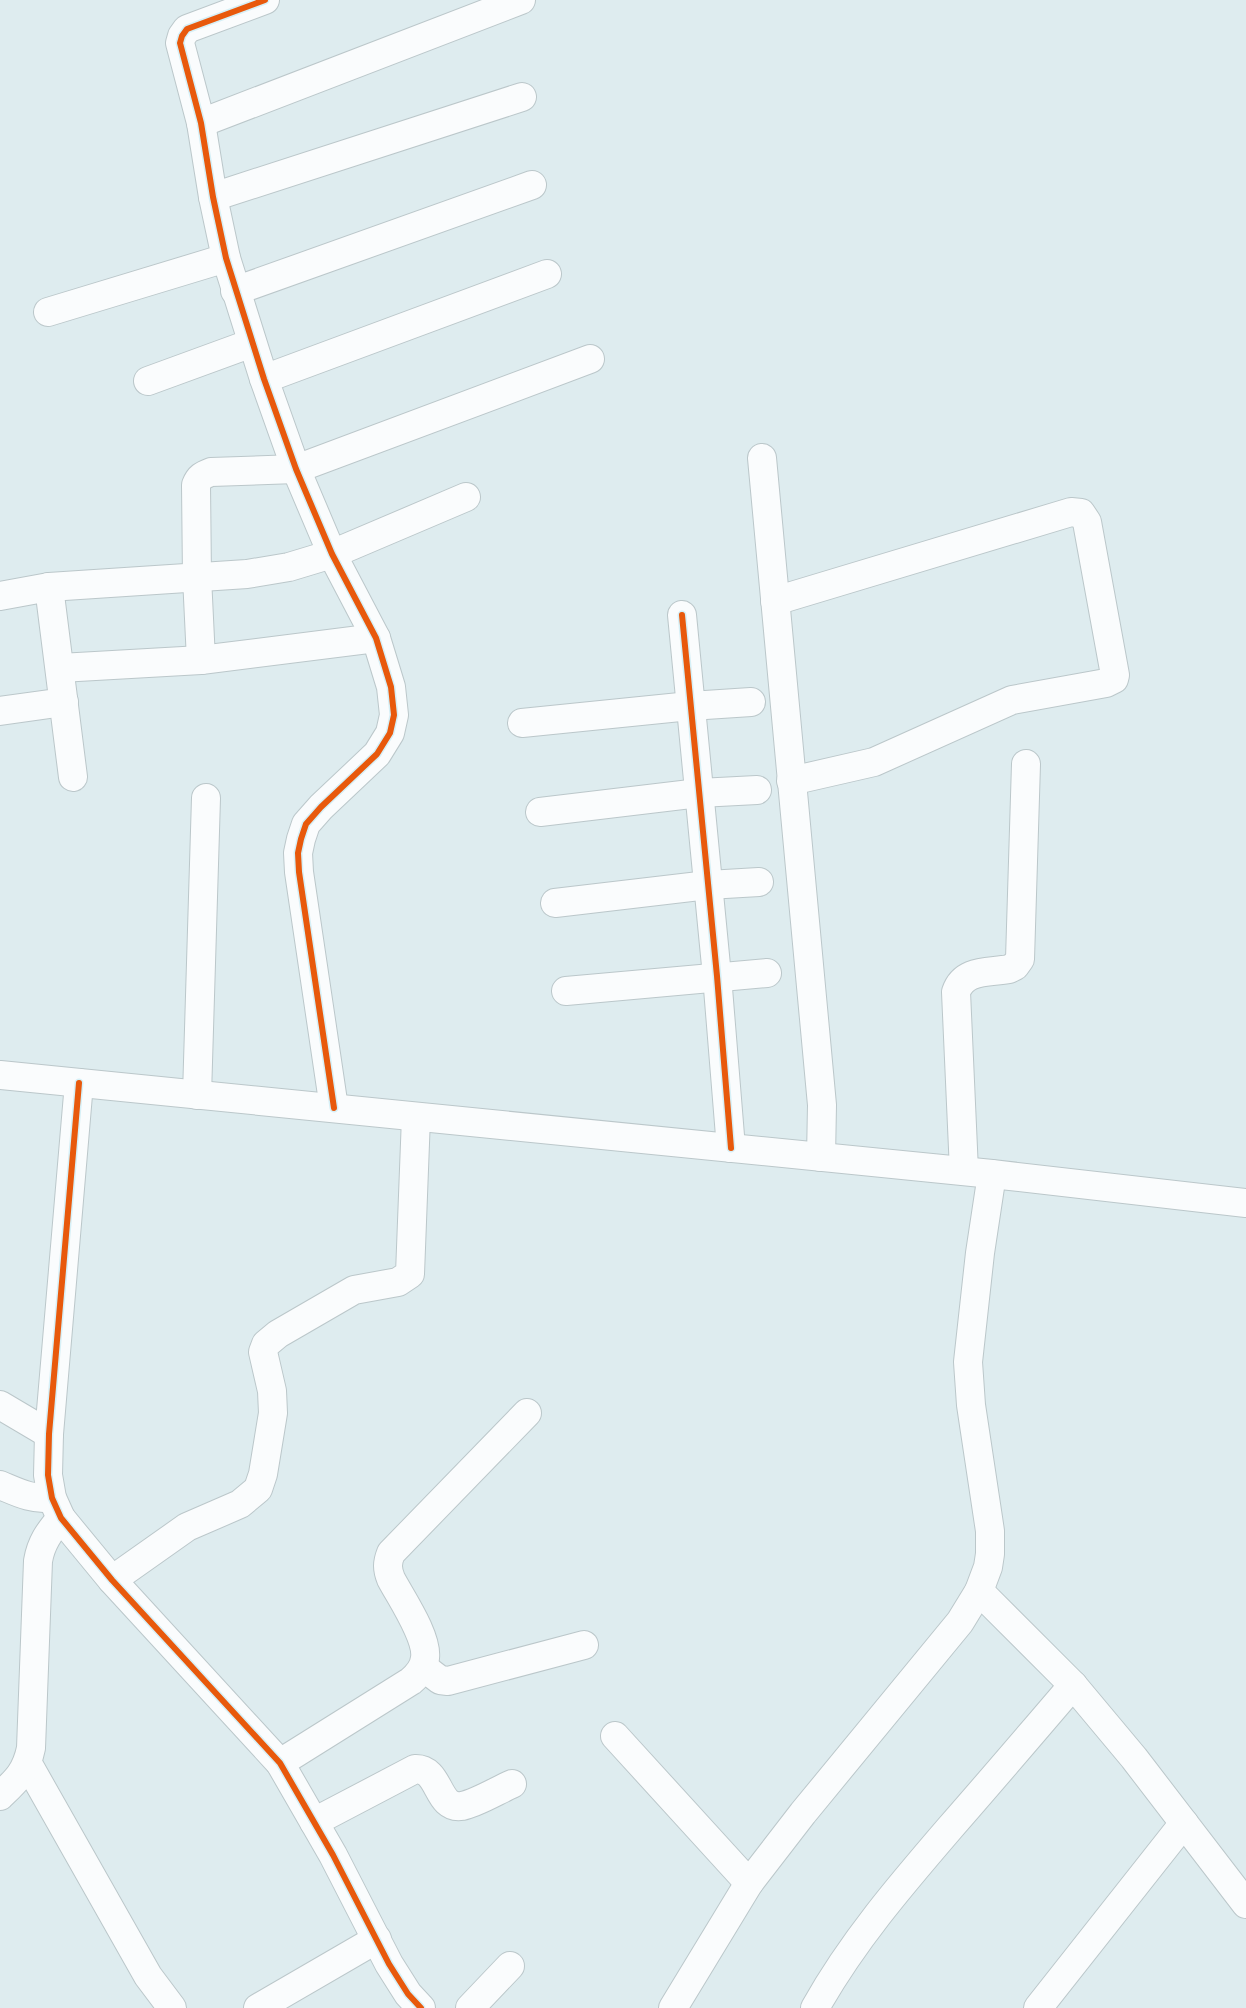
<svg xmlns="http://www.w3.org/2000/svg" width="1246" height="2008" viewBox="0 0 1246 2008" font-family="'Alegreya Sans',sans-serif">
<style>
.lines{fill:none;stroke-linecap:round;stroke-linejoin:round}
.minor-casing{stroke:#bbc7ca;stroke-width:30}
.major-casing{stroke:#bbc7ca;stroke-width:30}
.minor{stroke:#fafcfd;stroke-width:28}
.major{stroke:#fafcfd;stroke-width:28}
.cycleway-casing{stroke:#d6f0f7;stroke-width:9}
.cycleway{stroke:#e8590c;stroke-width:6}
</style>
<rect width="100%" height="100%" fill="#deecef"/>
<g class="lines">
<defs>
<g id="minor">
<path d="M265,0l-78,29 -5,7 -2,7 21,80 12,74 13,61 38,121 32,90 36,85 44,84 15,49 3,28 -4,18 -13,21 -56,53 -15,17 -5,15 -3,14 1,19 35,236"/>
<path d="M201,123l320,-123"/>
<path d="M213,197l309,-100"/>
<path d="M235,291l297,-106"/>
<path d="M48,312l178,-54"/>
<path d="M264,379l283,-105"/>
<path d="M148,381l104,-38"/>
<path d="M762,458l60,647 -1,52"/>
<path d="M49,587l24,190"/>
<path d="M0,596l49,-9 198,-13 42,-7 43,-13 134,-57"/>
<path d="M775,601l296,-89 10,1 6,9 28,153 -1,4 -8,4 -94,17 -138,62 -83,19"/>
<path d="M682,615l35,361 14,172"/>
<path d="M201,660l-4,-83 -1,-92c3,-8 7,-10 15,-13l85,-3 294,-110"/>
<path d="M60,668l141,-8 175,-22"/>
<path d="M0,711l64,-9"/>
<path d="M522,723l168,-17 61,-4"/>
<path d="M540,812l159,-19 58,-3"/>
<path d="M555,903l153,-18 51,-3"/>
<path d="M566,991l201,-18"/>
<path d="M79,1083l-30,351 -1,41 4,23 9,20 51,62 168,183 53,92 56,109 19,30 13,14"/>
<path d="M197,1095l9,-297"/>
<path d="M964,1171l-8,-179c8,-23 32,-19 53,-23l6,-3 5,-7 6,-195"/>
<path d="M0,1405l49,29"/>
<path d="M0,1485c17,7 32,15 52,13"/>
<path d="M112,1580l75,-53 53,-23 18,-15 5,-15 10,-61 -1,-22 -9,-39 3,-8 12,-10 76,-44 44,-8 12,-8 6,-157"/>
<path d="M979,1591l94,94 61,73 112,146"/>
<path d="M423,1667l17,13 8,1 136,-36"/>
<path d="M615,1736l134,147"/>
<path d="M280,1763l131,-82c7,-6 13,-13 14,-23 3,-21 -24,-60 -34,-79 -4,-10 -4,-16 0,-26l136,-140"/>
<path d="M28,1764l120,212 24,32"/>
<path d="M0,1796c17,-16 26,-24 31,-48l7,-187c3,-18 11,-29 23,-43"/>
<path d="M314,1822l101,-53c26,-1 21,41 47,37 15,-3 36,-16 50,-22"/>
<path d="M258,2008l119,-69"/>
<path d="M470,2008l40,-42"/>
<path d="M815,2008c37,-66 85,-122 134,-179 42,-48 83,-96 124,-144"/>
<path d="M1038,2008l146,-185"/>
</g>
<g id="major">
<path d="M0,1075l992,99 254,29"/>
<path d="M673,2008l76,-125 54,-70 157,-191 19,-31 9,-24 2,-13v-23l-19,-126 -3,-43 12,-109 12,-79"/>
</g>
</defs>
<!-- minor casing -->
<use href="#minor" class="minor-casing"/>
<!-- major casing -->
<use href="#major" class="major-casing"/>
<!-- minor -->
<use href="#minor" class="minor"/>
<!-- major -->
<use href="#major" class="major"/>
<defs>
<g id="cycleway">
<path d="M265,0l-78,29 -5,7 -2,7 21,80 12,74 13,61 38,121 32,90 36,85 44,84 15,49 3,28 -4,18 -13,21 -56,53 -15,17 -5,15 -3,14 1,19 35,236"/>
<path d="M682,615l35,361 14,172"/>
<path d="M79,1083l-30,351 -1,41 4,23 9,20 51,62 168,183 53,92 56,109 19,30 13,14"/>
</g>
</defs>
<!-- cycleway casing -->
<use href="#cycleway" class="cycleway-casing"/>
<!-- cycleway -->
<use href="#cycleway" class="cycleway"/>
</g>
</svg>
